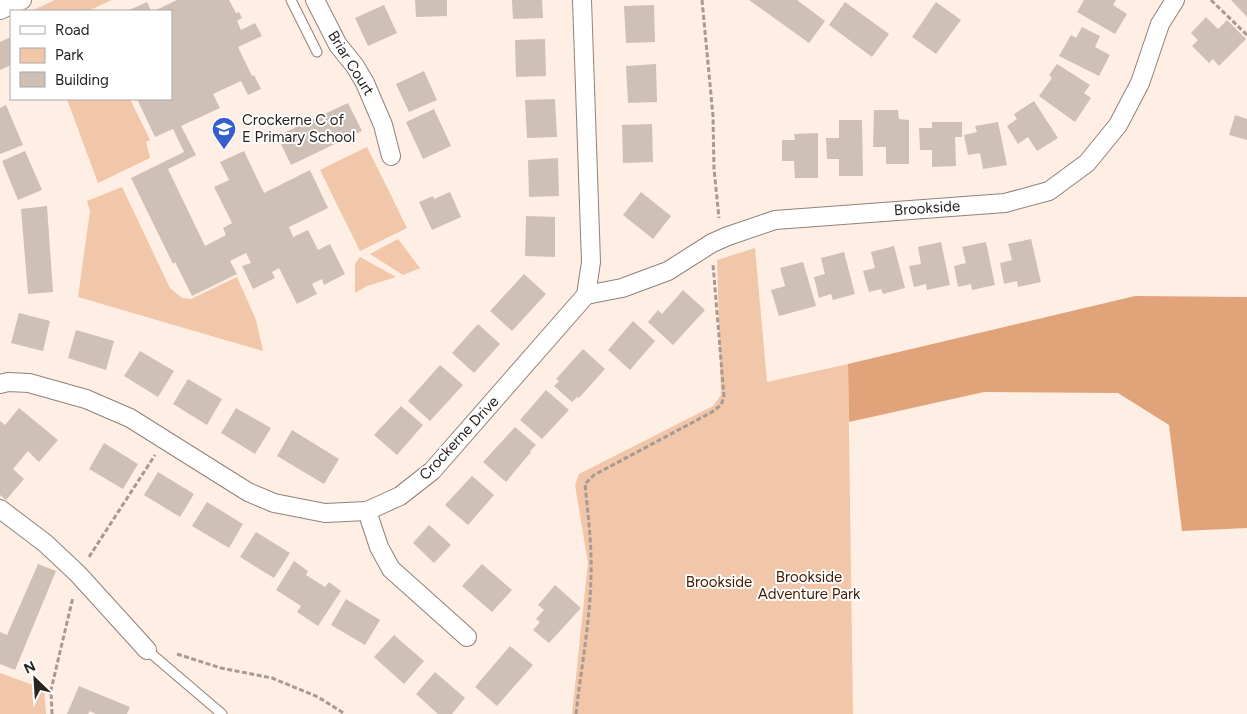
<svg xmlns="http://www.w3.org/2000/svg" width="1247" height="714" viewBox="0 0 1247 714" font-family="Figtree,sans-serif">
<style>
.green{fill:#f2c6a9}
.forest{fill:#e1a379}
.building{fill:#cfc0b6}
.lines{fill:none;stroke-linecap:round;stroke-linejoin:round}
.service-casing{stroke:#908279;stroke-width:11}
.minor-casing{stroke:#908279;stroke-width:20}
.path{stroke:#a69a92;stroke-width:3;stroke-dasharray:5 2.5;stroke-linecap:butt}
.service{stroke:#fff;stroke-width:9}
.minor{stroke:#fff;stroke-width:18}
.labels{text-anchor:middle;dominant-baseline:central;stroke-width:4;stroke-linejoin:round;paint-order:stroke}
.street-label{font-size:15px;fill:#2a2420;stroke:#fff}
.poi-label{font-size:15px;fill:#2a2420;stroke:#fff;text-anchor:start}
.park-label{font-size:15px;fill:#441d00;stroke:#fff}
</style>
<rect width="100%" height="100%" fill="#feeee3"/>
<!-- green -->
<g class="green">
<path d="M55,0h57l-22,10v1h-59z"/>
<path d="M67,99h63l20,41 -4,2 4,16 -52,25z"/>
<path d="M367,147l40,81 -47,23 -40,-81z"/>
<path d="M122,187l48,101 12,10 9,1 46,-22 19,43 7,31 -185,-54 12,-86 -3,-10z"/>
<path d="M398,239l22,29 -17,7 -33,-21z"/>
<path d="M755,248l12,134 81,-18 5,350h-281l16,-151 -13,-78 4,-11 134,-68 8,-11 -4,-135z"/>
<path d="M360,257l36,20 -29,9 -12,7v-29z"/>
<path d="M0,673l44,16 2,25h-46z"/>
</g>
<!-- forest -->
<path class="forest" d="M1135,296l112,1v231l-65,3 -13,-106 -51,-32 -134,-1 -135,30 -1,-58z"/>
<!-- building -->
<g class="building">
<path d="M177,0h52l7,13 3,-1 3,6 -5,3 4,9 14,-7 7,13 -24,11 14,29 2,-1 7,14 -13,6 -7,-14 -28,13 7,14 -39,18 15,29 -28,14 37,77 21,-11 -3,-7 9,-5 -18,-36 15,-7 -9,-18 24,-11 20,42 46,-23 18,38 -39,19 4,10 15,-7 10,20 12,-6 15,30 -21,11 -2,-6 -10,5 5,10 -20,10 -18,-36 -7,4 3,6 -22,11 -11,-23 9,-3 -5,-10 -16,8 7,13 -45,22 -17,-34 -2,2 -42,-86 53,-26 -11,-23 -18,8 -18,-38h34v-88h-17z"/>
<path d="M415,0h32v16l-31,1z"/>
<path d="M512,0h30l1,18 -30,1z"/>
<path d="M749,0h48l28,21 -16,22z"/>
<path d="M1084,0h32l-3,5 14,9 -12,20 -38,-22z"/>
<path d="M1231,0h16v17z"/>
<path d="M147,2l4,9h-24z"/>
<path d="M845,2l44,32 -17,23 -43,-32z"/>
<path d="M936,2l25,18 -25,34 -24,-17z"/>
<path d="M384,5l13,28 -29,13 -13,-28z"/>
<path d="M654,5l1,37 -29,1 -2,-37z"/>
<path d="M1206,17l12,12 9,-9 19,19 -27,27 -6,-7 -4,4 -17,-17 6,-6 -7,-7z"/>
<path d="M1082,27l18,9 -5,11 15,8 -11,21 -40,-20 12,-21 5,3z"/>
<path d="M11,37v28l-11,5v-28z"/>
<path d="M545,39l1,37 -30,1 -1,-37z"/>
<path d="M656,64l1,38 -29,1 -2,-37z"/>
<path d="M1057,64l33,21 -6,8 7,5 -16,24 -36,-26 13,-18 -3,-3z"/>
<path d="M424,71l13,29 -28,12 -13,-28z"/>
<path d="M555,99l2,38 -30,1 -2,-38z"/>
<path d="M1034,101l24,37 -21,13 -9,-14 -10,7 -11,-18 10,-7 -3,-5z"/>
<path d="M348,103l14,28 -71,34 -14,-29z"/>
<path d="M6,105l17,40 -23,9v-46z"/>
<path d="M434,109l17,37 -28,13 -17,-37z"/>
<path d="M874,110h24l1,9 10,1v44h-23v-17h-13z"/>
<path d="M1235,115l12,4v21l-18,-5z"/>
<path d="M839,120h23l1,56h-24v-17h-12l-1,-21h13z"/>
<path d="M932,122h30v15h-7l1,29 -24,1v-17h-12l-1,-22h13z"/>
<path d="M998,122l9,43 -24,4 -3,-16 -12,2 -4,-20 13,-3 -2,-6z"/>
<path d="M652,124l1,38 -30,1 -1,-38z"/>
<path d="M818,133v45h-23l-1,-17h-12v-21h13l-1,-6z"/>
<path d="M25,151l17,39 -24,10 -16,-39z"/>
<path d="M558,158l1,38 -30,1 -1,-37z"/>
<path d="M450,192l11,25 -29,13 -13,-28 14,-6 1,3z"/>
<path d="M641,192l30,24 -18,23 -30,-24z"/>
<path d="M47,206l6,86 -25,2 -7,-85z"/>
<path d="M526,216l29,1v40l-30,-1z"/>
<path d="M1031,239l10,43 -23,5 -1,-6 -13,3 -4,-21 12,-3 -4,-16z"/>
<path d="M941,242l9,43 -23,5 -1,-6 -12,3 -5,-21 12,-2 -3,-17z"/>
<path d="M986,242l9,43 -23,5 -1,-6 -13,3 -4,-21 12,-3 -4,-16z"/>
<path d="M894,246l11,42 -22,6 -2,-5 -12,3 -6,-21 12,-3 -4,-16z"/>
<path d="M844,252l11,42 -22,6 -2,-6 -12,4 -5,-21 11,-3 -4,-16z"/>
<path d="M803,262l13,44 -37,10 -8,-26 14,-4 -5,-18z"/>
<path d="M524,274l22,20 -34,37 -22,-20z"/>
<path d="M683,290l22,20 -32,35 -25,-23 10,-12 4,4z"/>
<path d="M19,313l31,8 -7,30 -32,-8z"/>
<path d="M633,321l22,20 -25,29 -22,-20z"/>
<path d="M478,324l22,20 -26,29 -22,-20z"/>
<path d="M76,330l38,11 -8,29 -38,-12z"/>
<path d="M583,349l22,20 -26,29 -2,-1 -5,5 -18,-16 5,-5 -3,-2z"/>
<path d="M140,351l34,20 -16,26 -34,-21z"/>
<path d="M440,365l23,20 -33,36 -22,-20z"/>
<path d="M188,379l34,20 -15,26 -34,-21z"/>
<path d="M546,390l23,20 -27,29 -22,-19z"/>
<path d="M401,406l22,19 -26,30 -23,-20z"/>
<path d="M19,408l39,32 -19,22 -11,-11 -15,18 11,10 -18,21 -6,-5v-74l5,4z"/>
<path d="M236,408l35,20 -16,26 -34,-21z"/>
<path d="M515,427l21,18 -6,6 1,1 -25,30 -23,-20z"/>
<path d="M292,430l47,29 -15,25 -47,-28z"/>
<path d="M104,443l34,21 -15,25 -34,-20z"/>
<path d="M158,472l36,22 -14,23 -36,-22z"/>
<path d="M472,476l22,19 -26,30 -23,-20z"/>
<path d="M207,502l36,22 -14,24 -37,-22z"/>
<path d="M429,525l22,20 -17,18 -21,-20z"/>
<path d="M256,532l34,21 -16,25 -34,-21z"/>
<path d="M294,561l14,10 -2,4 19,12 4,-5 12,9 -23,35 -21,-14 4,-6 -25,-16z"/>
<path d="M38,564l18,7 -41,99 -15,-6v-32l7,3z"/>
<path d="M482,564l30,26 -20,22 -30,-26z"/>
<path d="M555,585l26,23 -32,35 -16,-13 7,-8 -4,-3 8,-9 -6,-5z"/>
<path d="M346,599l34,21 -15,25 -34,-20z"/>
<path d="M394,635l30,26 -20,23 -30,-27z"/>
<path d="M510,646l23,19 -36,41 -22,-19z"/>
<path d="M435,672l30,26 -13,16h-14l-22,-20z"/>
<path d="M79,686l51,21 -3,7h-31l-6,-3 -2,3h-21z"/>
</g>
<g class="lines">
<defs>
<g id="service">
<path d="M291,0l26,52"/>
<path d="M147,650l75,64"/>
</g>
<g id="minor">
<path d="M315,0l23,45 17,21 10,17 18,42 8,31"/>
<path d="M0,10l22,-10"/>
<path d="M586,295l36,-7 46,-17 44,-28 16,-7 47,-16 230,-17 44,-12 38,-28 31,-38 22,-42 20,-59 15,-24"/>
<path d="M0,384l8,-2 21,1 57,16 44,19 118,74 26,11 51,10 42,-2 33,-15 32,-25 154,-176 5,-33 -9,-262"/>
<path d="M0,509l45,34 33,31 69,76"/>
<path d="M367,511l12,36 12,22 76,68"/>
</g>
</defs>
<!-- service casing -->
<use href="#service" class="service-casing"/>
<!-- minor casing -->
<use href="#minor" class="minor-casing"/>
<!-- path -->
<g class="path">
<path d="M702,0l11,116 1,53 5,49"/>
<path d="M1211,0l36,35"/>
<path d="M89,557l66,-102"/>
<path d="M177,654l44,14 51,10 46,19 27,17"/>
<path d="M52,714l-1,-24 22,-93"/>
<path d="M576,714c5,-46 14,-91 15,-138 1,-31 -3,-61 -6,-92l9,-9 118,-63 9,-7 3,-8 -11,-133"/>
</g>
<!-- service -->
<use href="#service" class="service"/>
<!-- minor -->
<use href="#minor" class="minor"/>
</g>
<!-- icons -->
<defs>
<symbol id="school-pin" viewBox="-11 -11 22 30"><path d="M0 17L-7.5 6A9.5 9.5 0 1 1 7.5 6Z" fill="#345ece" stroke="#fff"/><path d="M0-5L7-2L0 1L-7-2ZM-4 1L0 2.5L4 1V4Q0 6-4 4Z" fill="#fff"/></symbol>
</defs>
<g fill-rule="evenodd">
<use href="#school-pin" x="210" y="115" width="28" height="38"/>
</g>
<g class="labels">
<!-- street labels -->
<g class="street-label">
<text transform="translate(351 63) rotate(58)">Briar Court</text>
<text transform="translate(927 208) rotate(-4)">Brookside</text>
<text transform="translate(459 438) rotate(-47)">Crockerne Drive</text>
</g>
<!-- poi labels -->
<g class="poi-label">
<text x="242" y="120">Crockerne C of<tspan x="242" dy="17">E Primary School</tspan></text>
</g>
<!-- park labels -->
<g class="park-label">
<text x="809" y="577">Brookside<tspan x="809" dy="17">Adventure Park</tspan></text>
<text x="719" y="582">Brookside</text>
</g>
</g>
<!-- legend -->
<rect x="10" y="10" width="162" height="90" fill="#ffffff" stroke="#aaa7a6"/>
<rect x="20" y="26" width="25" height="8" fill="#ffffff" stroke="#aaa7a6"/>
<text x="55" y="35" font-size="15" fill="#2a2420">Road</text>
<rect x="20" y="48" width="25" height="15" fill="#f2c6a9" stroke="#aaa7a6"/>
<text x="55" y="60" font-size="15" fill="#2a2420">Park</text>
<rect x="20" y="72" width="25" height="15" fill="#cfc0b6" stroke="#aaa7a6"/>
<text x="55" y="85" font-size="15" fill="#2a2420">Building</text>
<!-- north arrow -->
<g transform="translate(35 679) rotate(335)" stroke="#ffffff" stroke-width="4" paint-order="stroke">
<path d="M0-4L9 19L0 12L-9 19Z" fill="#2a2420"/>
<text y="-8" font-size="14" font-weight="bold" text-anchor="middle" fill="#2a2420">N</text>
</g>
</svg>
